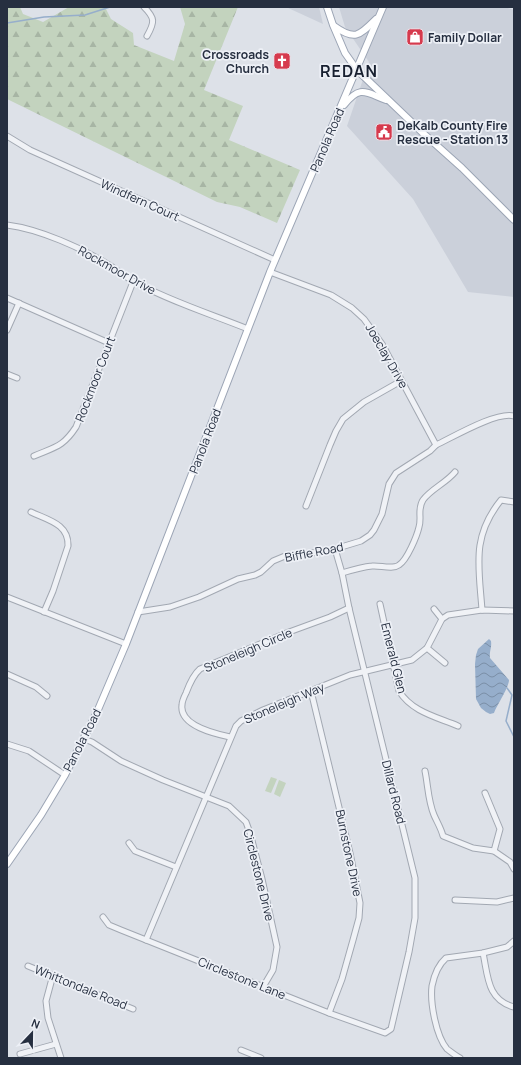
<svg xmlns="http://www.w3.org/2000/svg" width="521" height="1065" viewBox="0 0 521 1065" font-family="Manrope,sans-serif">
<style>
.built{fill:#cbd0da}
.forest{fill:url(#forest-firs)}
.park{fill:#c3d3be}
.water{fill:url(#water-waves)}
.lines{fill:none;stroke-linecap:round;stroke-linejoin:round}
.stream{stroke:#96aecb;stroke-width:1.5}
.minor-casing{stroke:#a2a8b2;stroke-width:7}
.major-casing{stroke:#9ca5b5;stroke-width:8}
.minor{stroke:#f0f2f6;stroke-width:5}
.major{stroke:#fff;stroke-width:6}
.labels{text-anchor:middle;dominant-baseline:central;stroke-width:3.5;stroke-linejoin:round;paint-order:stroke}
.poi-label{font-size:12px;font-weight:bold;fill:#262f40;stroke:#edf0f6;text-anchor:start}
.street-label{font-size:12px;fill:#262f40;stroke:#edf0f6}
.district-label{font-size:16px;font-weight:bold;letter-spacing:1px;fill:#182030;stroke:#edf0f6}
</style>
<defs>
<pattern id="forest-firs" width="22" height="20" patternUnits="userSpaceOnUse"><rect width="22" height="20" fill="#c3d3be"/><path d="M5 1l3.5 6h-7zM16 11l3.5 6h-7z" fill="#a7b5a4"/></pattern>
<pattern id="water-waves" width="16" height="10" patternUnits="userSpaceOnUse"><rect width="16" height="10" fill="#96aecb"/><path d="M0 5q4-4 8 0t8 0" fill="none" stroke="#7a8ea6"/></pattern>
</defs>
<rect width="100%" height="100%" fill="#dde1e8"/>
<!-- built -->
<g class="built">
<path d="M286,7h33l4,17z"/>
<path d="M339,7h166l9,3v287l-46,-5 -55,-93 -66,-73 22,-64 -24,-35z"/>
</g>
<!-- forest -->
<path class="forest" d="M7,7h13l3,7 20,8 26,-15h36l6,12 22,14 1,12 40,16 11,-37 -5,-17h58l-34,83 39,16 -14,34 71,30 -23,53 -37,-16 -23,-5 -210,-103z"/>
<!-- park -->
<g class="park">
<path d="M271,777l6,2 -6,14 -6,-2z"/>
<path d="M279,780l7,3 -6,14 -6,-3z"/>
</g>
<!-- water -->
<path class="water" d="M489,639l2,2c1,6 -2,11 -1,17l19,22c0,7 -12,25 -15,33l-4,1 -4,-2 -5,-4 -5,-9 -1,-35 1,-9 2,-6z"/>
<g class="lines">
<!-- stream -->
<g class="stream">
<path d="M7,23l37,-6 41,-2 25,-8"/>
<path d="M507,688l5,7 -6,26 8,16"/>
</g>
<defs>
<g id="minor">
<path d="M144,7c11,11 11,15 3,29"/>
<path d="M7,136l23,14 245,110"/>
<path d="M7,225c32,4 75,23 102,40 9,5 17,13 26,17 34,19 76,32 113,47"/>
<path d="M270,272l61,23 21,13 12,11 18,25 54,101"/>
<path d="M7,298l102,45"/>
<path d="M7,330l12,-27"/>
<path d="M7,374l10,4"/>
<path d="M34,456c21,-9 29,-9 42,-29l57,-145"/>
<path d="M306,506l24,-61 6,-14 7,-12 21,-17 37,-21"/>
<path d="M31,512c17,8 38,12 37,34l-15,45 -9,21"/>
<path d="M342,573c10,-3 20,-6 30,-7 8,-1 20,4 27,-1 8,-5 18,-29 20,-38 3,-9 -2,-18 4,-27 8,-11 23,-17 32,-28"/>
<path d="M7,597l119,47"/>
<path d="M380,604l19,87c13,21 38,26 59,35"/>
<path d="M434,609l8,10"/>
<path d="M482,610c-3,-43 -11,-73 19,-110l13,2"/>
<path d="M138,612l32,-5 29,-10 39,-18 17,-4 6,-3 12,-11 12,-5 43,-5 33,-10 9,-6 4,-5 8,-16 7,-30 7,-11 34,-22 6,-6c17,-8 61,-34 78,-29"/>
<path d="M427,648l18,15"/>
<path d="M7,674l29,13 11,9"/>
<path d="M311,691l39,162 10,50 -1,15 -6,22 -11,39 -13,34"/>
<path d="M230,737c-14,-3 -51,-11 -48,-32 0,-3 2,-8 4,-12 3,-8 7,-18 14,-24l89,-37 41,-15 19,-9"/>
<path d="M84,739l8,3 29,19 42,19 66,26 17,16 4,11 12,46 15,68 -4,23 -10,17"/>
<path d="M7,744l22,7 36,24"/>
<path d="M425,771c3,14 3,30 9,44 3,7 7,13 9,21l30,12 21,3 16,11 4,7"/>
<path d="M485,793l15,36 -6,22"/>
<path d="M129,843l6,8 41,16"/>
<path d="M455,900l42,2 17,-4"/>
<path d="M103,917l6,8 12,5 208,83 56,20 6,-4 18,-77 6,-34v-40l-66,-270 -7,-35 -7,-24"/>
<path d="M146,940l90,-214 5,-5 22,-11 87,-35 62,-15 15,-12 15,-29 6,-4 34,-5 32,1"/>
<path d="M483,953c5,23 4,47 31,54"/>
<path d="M28,966l105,43"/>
<path d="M53,975l-7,26 2,17 13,40"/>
<path d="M241,1050l20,8"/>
<path d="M20,1054l36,-10"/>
<path d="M460,1058c-4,-2 -9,-6 -13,-9 -11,-13 -17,-46 -15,-63 2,-10 6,-21 14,-28l37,-5 24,-6 7,-6"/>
</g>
<g id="major">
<path d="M327,7l6,18 12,28 12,17 67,64 38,34 52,52"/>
<path d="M334,26c21,15 25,10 42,-7"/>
<path d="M344,105c16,-20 21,-13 42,-5"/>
<path d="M7,864l34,-49 24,-40 32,-63 29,-68 144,-372 113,-265"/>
</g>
</defs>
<!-- minor casing -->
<use href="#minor" class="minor-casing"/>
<!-- major casing -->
<use href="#major" class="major-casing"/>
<!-- minor -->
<use href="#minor" class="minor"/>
<!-- major -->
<use href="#major" class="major"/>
</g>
<!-- icons -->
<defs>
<symbol id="shop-square" viewBox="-11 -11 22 22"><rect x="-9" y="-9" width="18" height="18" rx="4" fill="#d63a4d" stroke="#edf0f6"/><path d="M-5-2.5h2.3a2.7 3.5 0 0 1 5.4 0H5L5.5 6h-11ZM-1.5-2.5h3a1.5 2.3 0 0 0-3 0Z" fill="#fff"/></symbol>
<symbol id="church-square" viewBox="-11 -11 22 22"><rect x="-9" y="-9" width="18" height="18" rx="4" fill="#d63a4d" stroke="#edf0f6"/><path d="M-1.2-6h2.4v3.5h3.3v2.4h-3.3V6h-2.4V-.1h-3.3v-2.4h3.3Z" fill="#fff"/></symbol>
<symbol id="civic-square" viewBox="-11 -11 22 22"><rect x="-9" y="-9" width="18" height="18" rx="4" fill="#d63a4d" stroke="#edf0f6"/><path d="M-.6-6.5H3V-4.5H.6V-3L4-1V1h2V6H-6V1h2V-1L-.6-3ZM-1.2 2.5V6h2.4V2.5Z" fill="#fff"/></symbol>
</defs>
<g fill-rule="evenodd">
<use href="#shop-square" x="405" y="27" width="20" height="20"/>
<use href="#church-square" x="272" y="51" width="20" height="20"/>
<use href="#civic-square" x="374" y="122" width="20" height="20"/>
</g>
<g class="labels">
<!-- poi labels -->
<g class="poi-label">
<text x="428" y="37">Family Dollar</text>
<text x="269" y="54" text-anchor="end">Crossroads<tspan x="269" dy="14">Church</tspan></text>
<text x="397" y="125">DeKalb County Fire<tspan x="397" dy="14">Rescue - Station 13</tspan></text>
</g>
<!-- street labels -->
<g class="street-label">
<text transform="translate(327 140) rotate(-67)">Panola Road</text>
<text transform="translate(140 200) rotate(24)">Windfern Court</text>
<text transform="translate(117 270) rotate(29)">Rockmoor Drive</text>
<text transform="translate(387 356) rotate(60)">Joeclay Drive</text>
<text transform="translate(95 379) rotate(-69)">Rockmoor Court</text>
<text transform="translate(205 441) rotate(-69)">Panola Road</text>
<text transform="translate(314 552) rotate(-11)">Biffle Road</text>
<text transform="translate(248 650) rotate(-23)">Stoneleigh Circle</text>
<text transform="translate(394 658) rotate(76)">Emerald Glen</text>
<text transform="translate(284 703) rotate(-23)">Stoneleigh Way</text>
<text transform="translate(82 740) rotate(-63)">Panola Road</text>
<text transform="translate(394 792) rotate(76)">Dillard Road</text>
<text transform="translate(349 853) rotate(78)">Burnstone Drive</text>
<text transform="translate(259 875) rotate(76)">Circlestone Drive</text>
<text transform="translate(242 978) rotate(22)">Circlestone Lane</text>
<text transform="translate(81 987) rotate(22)">Whittondale Road</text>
</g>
<!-- district labels -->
<g class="district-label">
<text x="349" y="71">REDAN</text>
</g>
</g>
<!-- border -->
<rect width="521" height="1065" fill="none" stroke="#262f40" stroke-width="16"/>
<!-- north arrow -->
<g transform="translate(32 1033) rotate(22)" stroke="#edf0f6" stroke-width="3" paint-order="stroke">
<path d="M0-3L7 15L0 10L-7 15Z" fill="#262f40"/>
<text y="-6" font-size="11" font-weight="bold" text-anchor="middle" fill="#262f40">N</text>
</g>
</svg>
